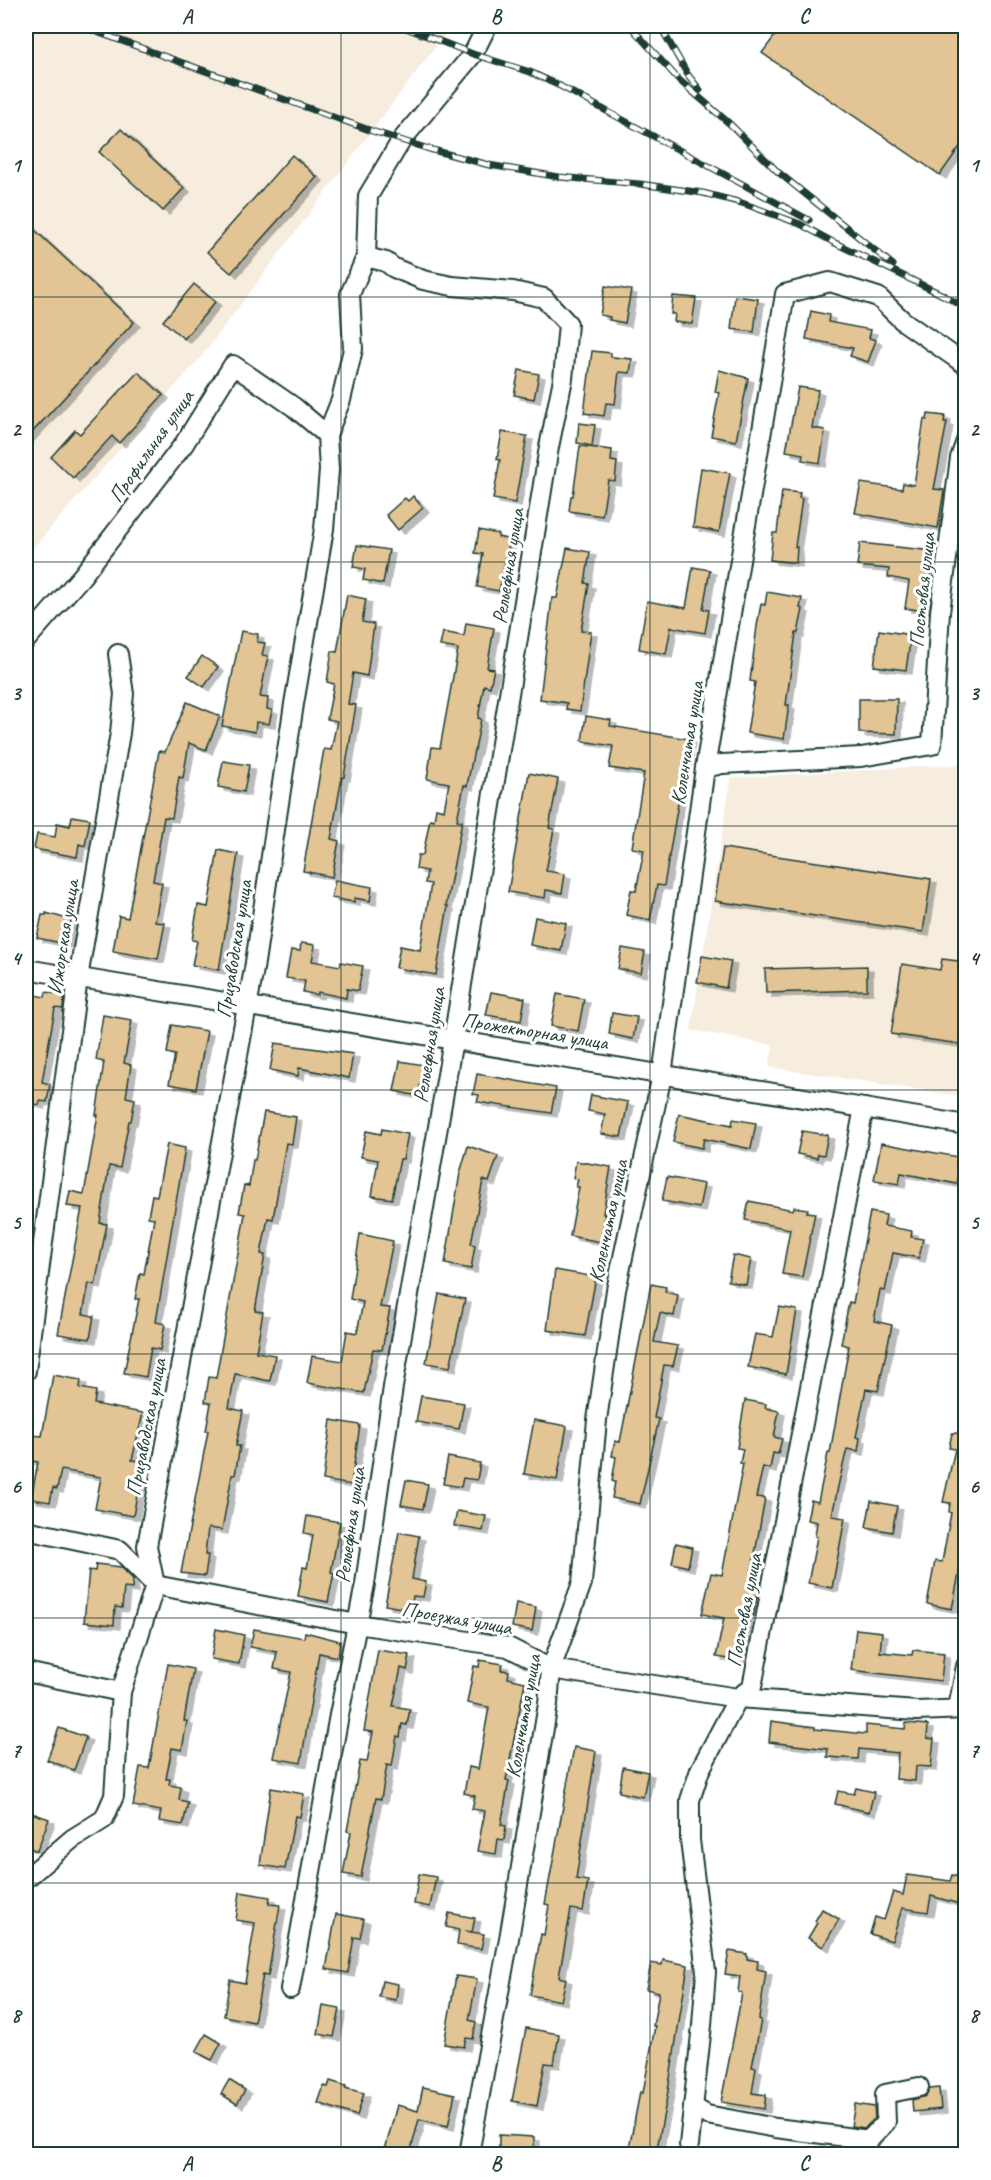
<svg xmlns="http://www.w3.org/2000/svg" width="991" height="2180" viewBox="0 0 991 2180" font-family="Caveat,sans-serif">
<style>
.built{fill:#f6eddf}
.building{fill:#e2c495;stroke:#1f3d34;stroke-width:1.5;filter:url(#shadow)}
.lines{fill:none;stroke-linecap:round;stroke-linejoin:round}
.minor-casing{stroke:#1f3d34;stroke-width:22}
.minor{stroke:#fff;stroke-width:18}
.rail-casing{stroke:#1f3d34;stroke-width:7}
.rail{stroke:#fff;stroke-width:4.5;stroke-dasharray:14;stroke-linecap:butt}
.grid{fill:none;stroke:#1f3d34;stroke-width:1.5;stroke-opacity:0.55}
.labels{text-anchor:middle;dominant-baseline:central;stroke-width:6;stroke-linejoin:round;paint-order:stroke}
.street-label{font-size:21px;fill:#1f3d34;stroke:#fff}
.neatline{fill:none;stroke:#1f3d34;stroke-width:2}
.grid-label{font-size:20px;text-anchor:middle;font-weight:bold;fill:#1f3d34}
</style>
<defs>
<filter id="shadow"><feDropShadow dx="6" dy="4" stdDeviation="0" flood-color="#0004"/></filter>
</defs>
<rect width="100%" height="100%" fill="#fff"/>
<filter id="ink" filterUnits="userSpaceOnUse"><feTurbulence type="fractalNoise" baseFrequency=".0167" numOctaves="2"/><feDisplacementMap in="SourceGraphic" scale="12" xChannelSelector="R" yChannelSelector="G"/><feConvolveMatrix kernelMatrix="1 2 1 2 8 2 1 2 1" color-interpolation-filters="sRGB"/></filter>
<g filter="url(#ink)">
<!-- built -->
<g class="built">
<path d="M26,26h425l-250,331 -175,199z"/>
<path d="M965,764v333l-196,-30 4,-22 -82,-15 40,-252z"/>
</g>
<!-- building -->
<g class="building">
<path d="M782,26h178l6,3v109l-26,37 -178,-122z"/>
<path d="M121,129l63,59 -21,23 -64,-59z"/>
<path d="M292,155l25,22 -86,96 -24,-21z"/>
<path d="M26,222l108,100 -108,117z"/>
<path d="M194,284l21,18 -31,37 -21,-18z"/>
<path d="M605,286l26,4 -6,33 -16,-3 1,-3 -10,-2z"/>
<path d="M673,296l23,2 -4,26 -18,-2 1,-8h-4z"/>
<path d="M735,296l23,3 -4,33 -23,-3z"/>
<path d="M811,311l18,4 -1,7 43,8 -2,8 7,2 -8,22 -18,-6 3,-8 -47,-9z"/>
<path d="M592,351l19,2v4l21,2 -2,14 -11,-1 -4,32 -9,-1 -2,13 -20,-3z"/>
<path d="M519,370l20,4 -5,25 -20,-4z"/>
<path d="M719,370l29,8 -12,63 -25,-5 8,-43 -4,-1z"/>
<path d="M138,372l25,23 -44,48 -7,-7 -39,42 -22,-21 24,-27 5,4z"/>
<path d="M798,387l20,3 -6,38 13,2 -5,33 -18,-3 1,-6 -17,-3z"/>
<path d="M928,414l17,2 -1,6h3l-13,67 10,1 -6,38 -83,-15 6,-30 41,6 1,-6 11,2 10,-66 3,1z"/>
<path d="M579,423l16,2 -3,21 -15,-3z"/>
<path d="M502,432l25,4 -12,67 -22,-4 7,-39 -3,-1z"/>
<path d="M580,446l32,4 -1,11 6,1 -2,19 -7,-1 -6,36 -33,-5 2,-15h2z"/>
<path d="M701,468l29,5 -11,59 -26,-5z"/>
<path d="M782,491l18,2 -1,5 3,1 -7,48h2l-1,16 -26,-3 3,-27h4z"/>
<path d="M413,496l10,12 -25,22 -12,-15 19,-17 3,3z"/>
<path d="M479,530l19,4v3l12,3 -11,51 -22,-4 6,-33 -8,-1z"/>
<path d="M860,543l74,8 -9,60 -20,-3 4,-27 -21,-4 1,-8 -32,-3z"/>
<path d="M357,545l32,5 -6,34 -20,-4 2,-11 -12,-2z"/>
<path d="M567,548l23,4 -5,31 4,1 -8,47 10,1 -11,79 -14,-2 1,-6 -27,-4 12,-101h5z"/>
<path d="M693,567l17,3 -7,39 6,1 -4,23 -34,-6 -5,27 -27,-5 8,-48 39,7z"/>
<path d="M767,592l35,6 -2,10 3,1 -5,24h-2l-10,72h3l-5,34 -37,-6 8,-51 -5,-1 7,-55 4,-22 4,1z"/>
<path d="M347,595l19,4 -4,23 12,2 -7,52 -14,-3 -5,31 8,1 -12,72h-2l-11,62 8,2 -7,36 -29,-6 21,-122 7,1 6,-29 -10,-2 7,-35 -7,-2 5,-31 5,1z"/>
<path d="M466,623l28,5 -7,40 7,1 -4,18 -6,-2 -6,33 3,1 -6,31h-1l-7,36 -3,-1 -7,35 5,1 -16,85h2l-12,69 -40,-7 4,-22 20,4 11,-66 -6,-1 2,-12 -11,-2 2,-14h5l7,-36 4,1 2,-12 8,2 5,-27 -22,-4 5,-32 8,1 18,-99 -18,-3 3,-14 21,4z"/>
<path d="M879,630l32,5 -5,35 -32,-4z"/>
<path d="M241,631l17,3 -1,8 8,1 -3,12 6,1 -8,41 8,1 -1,11 5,1 -3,14 -13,-2 -1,10 -33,-6z"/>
<path d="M202,656l16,11 -14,20 -16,-11z"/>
<path d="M859,699h38l-1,35 -37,-1z"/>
<path d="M187,702l33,14 -14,34 -17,-7 -6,35 -4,-1 -7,41 -8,-1 -11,64 9,2 -7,39 10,1 -7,36 -45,-8 6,-35 9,2 31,-167 6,1z"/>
<path d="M586,716l25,4 -1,6 79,13 -25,147 -7,-1 -7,35 -24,-5 5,-25 5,1 8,-41 -12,-2 12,-75 -35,-5 4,-22 -31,-5z"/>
<path d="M223,761l26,4 -5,27 -26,-5z"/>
<path d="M529,773l29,6 -9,49 5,1 -8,42 19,3 -3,19 -16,-3 -1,8 -37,-6z"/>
<path d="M72,816l18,3 -5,27 -6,-2 -2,13 -43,-8 3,-15 18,3 2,-14 13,3z"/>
<path d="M723,848l208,31 -8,53 -208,-31z"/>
<path d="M218,850l20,4 -19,116 -27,-5 5,-24 -5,-1 6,-35 10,2z"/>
<path d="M335,880l37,7 -2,14 -16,-3v4l-23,-4z"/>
<path d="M46,913l25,7 -5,24 -29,-6 5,-23h4z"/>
<path d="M535,917l31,6 -5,28 -31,-6z"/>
<path d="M301,943l14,2 -3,16 28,5 1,-4 22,4 -5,25 -11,-2 -1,9 -28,-6 -1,3 -14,-3 2,-11 -19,-3 5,-28 9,1z"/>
<path d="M622,948l23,4 -4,21 -23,-4z"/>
<path d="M702,956l29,5 -5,27 -29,-6z"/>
<path d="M942,959l24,3v83l-75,-11 11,-70 38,6z"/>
<path d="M867,966v24l-101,3 -1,-24z"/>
<path d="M46,992l18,3 -1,14 -8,-1 -13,74 8,2 -3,18 -7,-1 -1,4 -13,-3v-95l2,-13 17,3z"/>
<path d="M491,992l34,6 -4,23 -35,-6z"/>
<path d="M557,994l27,5 -6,32 -27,-5z"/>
<path d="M612,1013l25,4 -4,22 -24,-5z"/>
<path d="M103,1015l29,5 -8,43 7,2 -5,32 9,2 -4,22h-2l-9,47 -11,-2 -9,57 7,1 -12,61 -6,-2 -6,31 11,2 -4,23 -32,-5 24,-126 -15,-2 3,-15 14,3 14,-79h-2l8,-53 -8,-2z"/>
<path d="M172,1025l35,6 -11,58 -27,-5 6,-29 -8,-2z"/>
<path d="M275,1043l78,11 -4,24 -50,-10 -1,8 -28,-6z"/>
<path d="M400,1061l24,4 -6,31 -24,-5z"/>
<path d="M477,1074l79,14 -5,25 -74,-11 2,-7 -6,-1z"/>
<path d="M591,1095l37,7 -7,35 -20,-3 4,-20 -17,-3z"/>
<path d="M264,1112l32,5 -4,27 -6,-1 -13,76 -5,-1 -7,36 4,1 -10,56 8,1 -7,40 19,3 -5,26 -35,-7 -6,34 14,3 -7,35h4l-5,29h-3l-10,55 -14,-2 -3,27h3l-3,21 -24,-3 27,-142h-2l5,-28 -6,-1 4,-25 7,1 29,-164 -6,-1 5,-28 5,1 4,-26h2z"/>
<path d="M679,1114l53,11 1,-6 23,4 -5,26 -47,-10 -2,9 -29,-6z"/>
<path d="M382,1129l26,5 -5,25h-3l-8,40 -20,-3 6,-36 -17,-3 5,-26 15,3z"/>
<path d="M802,1131l26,4 -4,20 -6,-1 -1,4 -20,-4z"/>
<path d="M881,1143l77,14 -2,9 4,1 -3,17 -56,-11 -2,11 -25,-4z"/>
<path d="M167,1144l18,4 -29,174 9,2 -5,26 -9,-2 -5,29 -22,-4 15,-74h-4l5,-26 4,1 10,-56 -6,-1 4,-22 5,1z"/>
<path d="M468,1146l30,10 -9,26 -6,-2 -12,64 4,1 -4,24 -26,-5 15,-91z"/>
<path d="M576,1161l35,6 -8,47 2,1 -4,27 -31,-6 9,-49h-3l2,-8 -5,-1z"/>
<path d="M667,1177l37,7 -5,24 -37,-7z"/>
<path d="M749,1201l44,9 1,-3 14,2 -1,3 8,1 -13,64 -20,-3 8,-45 -45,-9z"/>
<path d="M870,1212l16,3 -2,11 28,5 -1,6 12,2 -4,19 -26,-5 -8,38 -5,-1 -6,31 18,4 -14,66 -12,-2 -10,48 4,1 -2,13 -11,-2 -8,33 -7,34 13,2 -13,70 -24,-5 9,-46 -2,-1 2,-14 -10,-2 4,-20 7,2 10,-49h2l19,-107 -8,-2 8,-42 4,1z"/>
<path d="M360,1234l33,7 -13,66 10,1 -4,22 -4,20 -9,-1 -9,44 -57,-10 5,-27 30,5 5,-30 10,2 6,-31 -13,-3z"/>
<path d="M733,1255l18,4 -5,26 -18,-4z"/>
<path d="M555,1270l41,7 -11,59 -38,-6z"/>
<path d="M651,1284l15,3 -1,5 13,3 -4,21 -14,-3 -6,29 24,4 -5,20 -9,-1 -10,53 5,1 -19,85 -28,-6 3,-16 -3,-1 4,-24 -4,-1 3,-15 5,1z"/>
<path d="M439,1294l26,5 -15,68 -24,-4z"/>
<path d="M779,1307l18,3 -11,64 -38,-7 7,-33 18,3z"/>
<path d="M53,1375l28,5 -1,8 16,3 -2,13 49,9 -11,47 8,1 -4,19h4l-7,36 -38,-7 6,-32 -40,-7 -4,19 -4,-1 -3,14 -19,-3 7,-37 -11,-2 4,-25 11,1z"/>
<path d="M421,1396l43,7 -5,26 -43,-7z"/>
<path d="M745,1400l21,4 -1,4 14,3 -5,26 8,2 -4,15 -5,-1 -3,16 -7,-2 -7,30 9,1 -15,83 10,1 -7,34 -3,-1 -9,46 -25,-4 8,-39 -22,-4 9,-41 11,2 21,-111 -3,-1 3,-14 -6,-1z"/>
<path d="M331,1420l29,5 -9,60 -28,-5z"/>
<path d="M534,1420l33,6 -10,54 -33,-6z"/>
<path d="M952,1433l14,1v105l-14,70 -25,-5 8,-43 7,1 9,-49 -2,-1 1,-9 -7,-1 12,-53 -6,-1z"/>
<path d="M448,1457l32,6 -3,17 -14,-2 -2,9 -18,-3z"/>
<path d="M406,1480l22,4 -5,25 -22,-4z"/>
<path d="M871,1501l26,5 -5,26 -26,-5z"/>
<path d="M457,1511l29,5 -3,15 -29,-5z"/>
<path d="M307,1516l33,6 -9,50 3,1 -6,29 -30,-6 5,-29 4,1 6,-33 -9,-2z"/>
<path d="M399,1532l20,4 -7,43 14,3 -3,15 -10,-1 -2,14 -26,-5z"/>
<path d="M676,1543l16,4 -4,20 -16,-4z"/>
<path d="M96,1564l25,3 12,12 -1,10 -8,-1 -2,20 -7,-1 -1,18 -30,-3 5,-52 6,1z"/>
<path d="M516,1603l20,4 -4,24 -20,-4z"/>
<path d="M216,1629l28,6 -5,29 -28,-5z"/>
<path d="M254,1629l50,9 1,-6 35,9 -2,16 -19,-4 -18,110 -28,-5 18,-86 -17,-3 3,-17 -27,-5z"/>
<path d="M856,1629l26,3 -2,20 32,3 1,-5 31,3 -3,28 -90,-11z"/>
<path d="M378,1650l32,5 -3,15 -6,-2 -8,38 17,3 -3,16 -5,-1 -2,13 -3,-1 -5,30 -5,-1 -6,34 -5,-1 -15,79 -18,-3 8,-42 -4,-1 13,-70 7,1 6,-30 -9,-1z"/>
<path d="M480,1660l23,4 -2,6 8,1 -1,7 17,4 -19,98 3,1 -8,44 5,1 -2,14 -6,-1 -2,15 -19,-3 8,-40 -13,-2 3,-13 -11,-3 5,-26 9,2 11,-62 -22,-4 7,-37 5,1z"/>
<path d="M168,1664l25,5 -9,52h3l-5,29 -10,-2 -6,31h4l-1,6 12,2 -2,13 9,2 -5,23 -24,-4 2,-10 -28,-5 7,-39 9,1z"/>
<path d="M771,1721l44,6v2l51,5v-9l39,4 1,-6 22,2 -1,13 7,1 -3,28 -15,-1 -1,15 -19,-2 2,-26 -39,-4 -1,10 -31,-2 1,-8 -59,-7z"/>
<path d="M59,1728l27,9 -12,33 -27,-10z"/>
<path d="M574,1747l22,4 -20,128 12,2 -5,30 -12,-2 -12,68 7,2 -5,22 -31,-6 11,-61 3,1 5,-30 -4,-1z"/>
<path d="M623,1767l25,5 -5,25 -24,-5z"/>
<path d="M271,1788l33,6 -4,23 -5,-1 -10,53 -25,-4z"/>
<path d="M856,1788l18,4 -5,20 -34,-8 3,-13 16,3z"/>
<path d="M26,1811l23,8 -12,32 -11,-5z"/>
<path d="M419,1874l17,3 -6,30 -16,-3z"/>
<path d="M907,1875l43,6 2,-6 14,4v27l-35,-10 -3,16 -26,-4 -10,33 -22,-7 5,-17 9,3 9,-28 10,3z"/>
<path d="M240,1892l30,5 -1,7 11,1 -12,71 -5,-1 -9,47 -30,-6 6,-36 15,3 10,-60 -19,-3z"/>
<path d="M822,1909l17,10 -16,28 -15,-9 9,-15 -2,-2z"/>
<path d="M449,1913l26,5 -3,14 -7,-1 19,3 -3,15 -24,-4 2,-15 -13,-3z"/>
<path d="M336,1914l28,5 -4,19 -6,-1 -6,36 -22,-4z"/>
<path d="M729,1951l18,3v5l11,2 -1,8 9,2 -7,48 2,1 -9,47 4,1 -4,25 14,2 -2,14 -43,-7 21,-109 -4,-1 2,-16 -15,-2z"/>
<path d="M663,1960l25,5 -21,132 -11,57h-28l12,-62 3,1 12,-67h-2l6,-34 -13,-3 5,-26 11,2z"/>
<path d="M456,1976l21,3 -8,41 7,2 -3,17 -7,-1 -2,9 -20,-3z"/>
<path d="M382,1981l16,3 -2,16 -17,-3z"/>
<path d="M323,2006l17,3 -6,28 -16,-3z"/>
<path d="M526,2028l33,6 -5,30 -9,-1 -8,43 -25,-5z"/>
<path d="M206,2034l15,9 -9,17 -16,-8z"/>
<path d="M229,2080l16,10 -8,14 -16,-10z"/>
<path d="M330,2081l16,5 -1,2 19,5 -7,23 -39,-13 6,-17 4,1z"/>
<path d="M423,2087l32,7 -7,32 -29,-7 -9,35 -25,-4 12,-45 21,6z"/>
<path d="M939,2088l2,21 -28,3 -1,-12 14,-4 4,-7z"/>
<path d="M855,2104l19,3 1,11 -10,10 -14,-2z"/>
<path d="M499,2135l35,2v17h-35z"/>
</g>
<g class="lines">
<defs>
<g id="minor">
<path d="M26,640l56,-64 102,-132 49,-79 61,42 33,28"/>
<path d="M705,768l17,-4 139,-7 71,-12 8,-133 20,-154 6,-17"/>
<path d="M26,969l940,156"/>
<path d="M26,1371l52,-393 42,-245 4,-39 -6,-40"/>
<path d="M26,1530l94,20 35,35 202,39 151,23 43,22 187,29 179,13 49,-2"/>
<path d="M26,1672l95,20"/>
<path d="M958,1708l8,-42"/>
<path d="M29,1876l43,-37 32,-20 10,-23 7,-104 34,-107 -8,-39 107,-577 40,-265 30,-175 5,-59 -2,-35 14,-35 12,-51 -3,-55 16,-37 2,-61 33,-55 72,-87 14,-28"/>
<path d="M290,1989l49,-274 26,-131 28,-197 60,-347 96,-593 14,-68 5,-55 -24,-26 -31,-7 -61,-5 -29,-6 -29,-12 -8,-6 -20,-5"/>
<path d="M693,2107l14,8 69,13 93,12 17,-18 -1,-28 34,-7"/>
<path d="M689,2145l13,-120 4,-53 -16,-132v-40l10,-30 38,-72 14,-11 112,-579"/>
<path d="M469,2154l41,-221 38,-229 3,-35 31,-86 15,-163 19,-130 46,-215 43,-307 80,-474 45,-12 48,15 25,24 63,44"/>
</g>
</defs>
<!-- minor casing -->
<use href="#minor" class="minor-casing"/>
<!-- minor -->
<use href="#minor" class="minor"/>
<defs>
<g id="rail">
<path d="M80,26l292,105 57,18 60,16 70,12 81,7 63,9 39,10 58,21 33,18 110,53"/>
<path d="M401,26l72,28 57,18 30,14 249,134"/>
<path d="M630,26l49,54 51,44 48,48 115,93"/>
<path d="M660,26l28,49 12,15"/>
<path d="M937,292l29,16"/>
</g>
</defs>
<!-- rail casing -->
<use href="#rail" class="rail-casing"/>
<!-- rail -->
<use href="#rail" class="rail"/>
</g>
</g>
<!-- grid -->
<path class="grid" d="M341,26v2128M650,26v2128M26,297h940M26,562h940M26,826h940M26,1090h940M26,1354h940M26,1618h940M26,1883h940"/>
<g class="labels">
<!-- street labels -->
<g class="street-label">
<text transform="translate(151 446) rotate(-55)">Профильная улица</text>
<text transform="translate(508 566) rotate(-81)">Рельефная улица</text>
<text transform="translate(922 590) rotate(-84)">Постовая улица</text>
<text transform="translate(687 743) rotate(-81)">Коленчатая улица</text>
<text transform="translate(63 937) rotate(-81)">Ижорская улица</text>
<text transform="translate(234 949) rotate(-81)">Призаводская улица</text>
<text transform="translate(535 1031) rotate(9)">Прожекторная улица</text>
<text transform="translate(429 1045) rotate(-81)">Рельефная улица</text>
<text transform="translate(608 1221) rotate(-78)">Коленчатая улица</text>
<text transform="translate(146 1427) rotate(-79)">Призаводская улица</text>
<text transform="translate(350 1525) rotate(-82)">Рельефная улица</text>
<text transform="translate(744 1610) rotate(-79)">Постовая улица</text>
<text transform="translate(457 1618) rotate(10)">Проезжая улица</text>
<text transform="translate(523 1716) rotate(-80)">Коленчатая улица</text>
</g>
</g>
<!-- margin -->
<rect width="991" height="2180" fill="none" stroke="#fff" stroke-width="66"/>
<rect x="33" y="33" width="925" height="2114" class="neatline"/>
<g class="grid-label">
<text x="187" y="23">A</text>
<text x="496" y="23">B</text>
<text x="804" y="23">C</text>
<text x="16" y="172">1</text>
<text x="974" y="172">1</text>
<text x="16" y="436">2</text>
<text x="974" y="436">2</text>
<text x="16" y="700">3</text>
<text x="974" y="700">3</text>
<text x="16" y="965">4</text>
<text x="974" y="965">4</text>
<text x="16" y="1229">5</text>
<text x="974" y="1229">5</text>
<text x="16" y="1493">6</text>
<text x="974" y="1493">6</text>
<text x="16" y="1757">7</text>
<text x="974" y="1757">7</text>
<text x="16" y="2022">8</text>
<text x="974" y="2022">8</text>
<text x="187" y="2170">A</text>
<text x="496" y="2170">B</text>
<text x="804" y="2170">C</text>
</g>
</svg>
